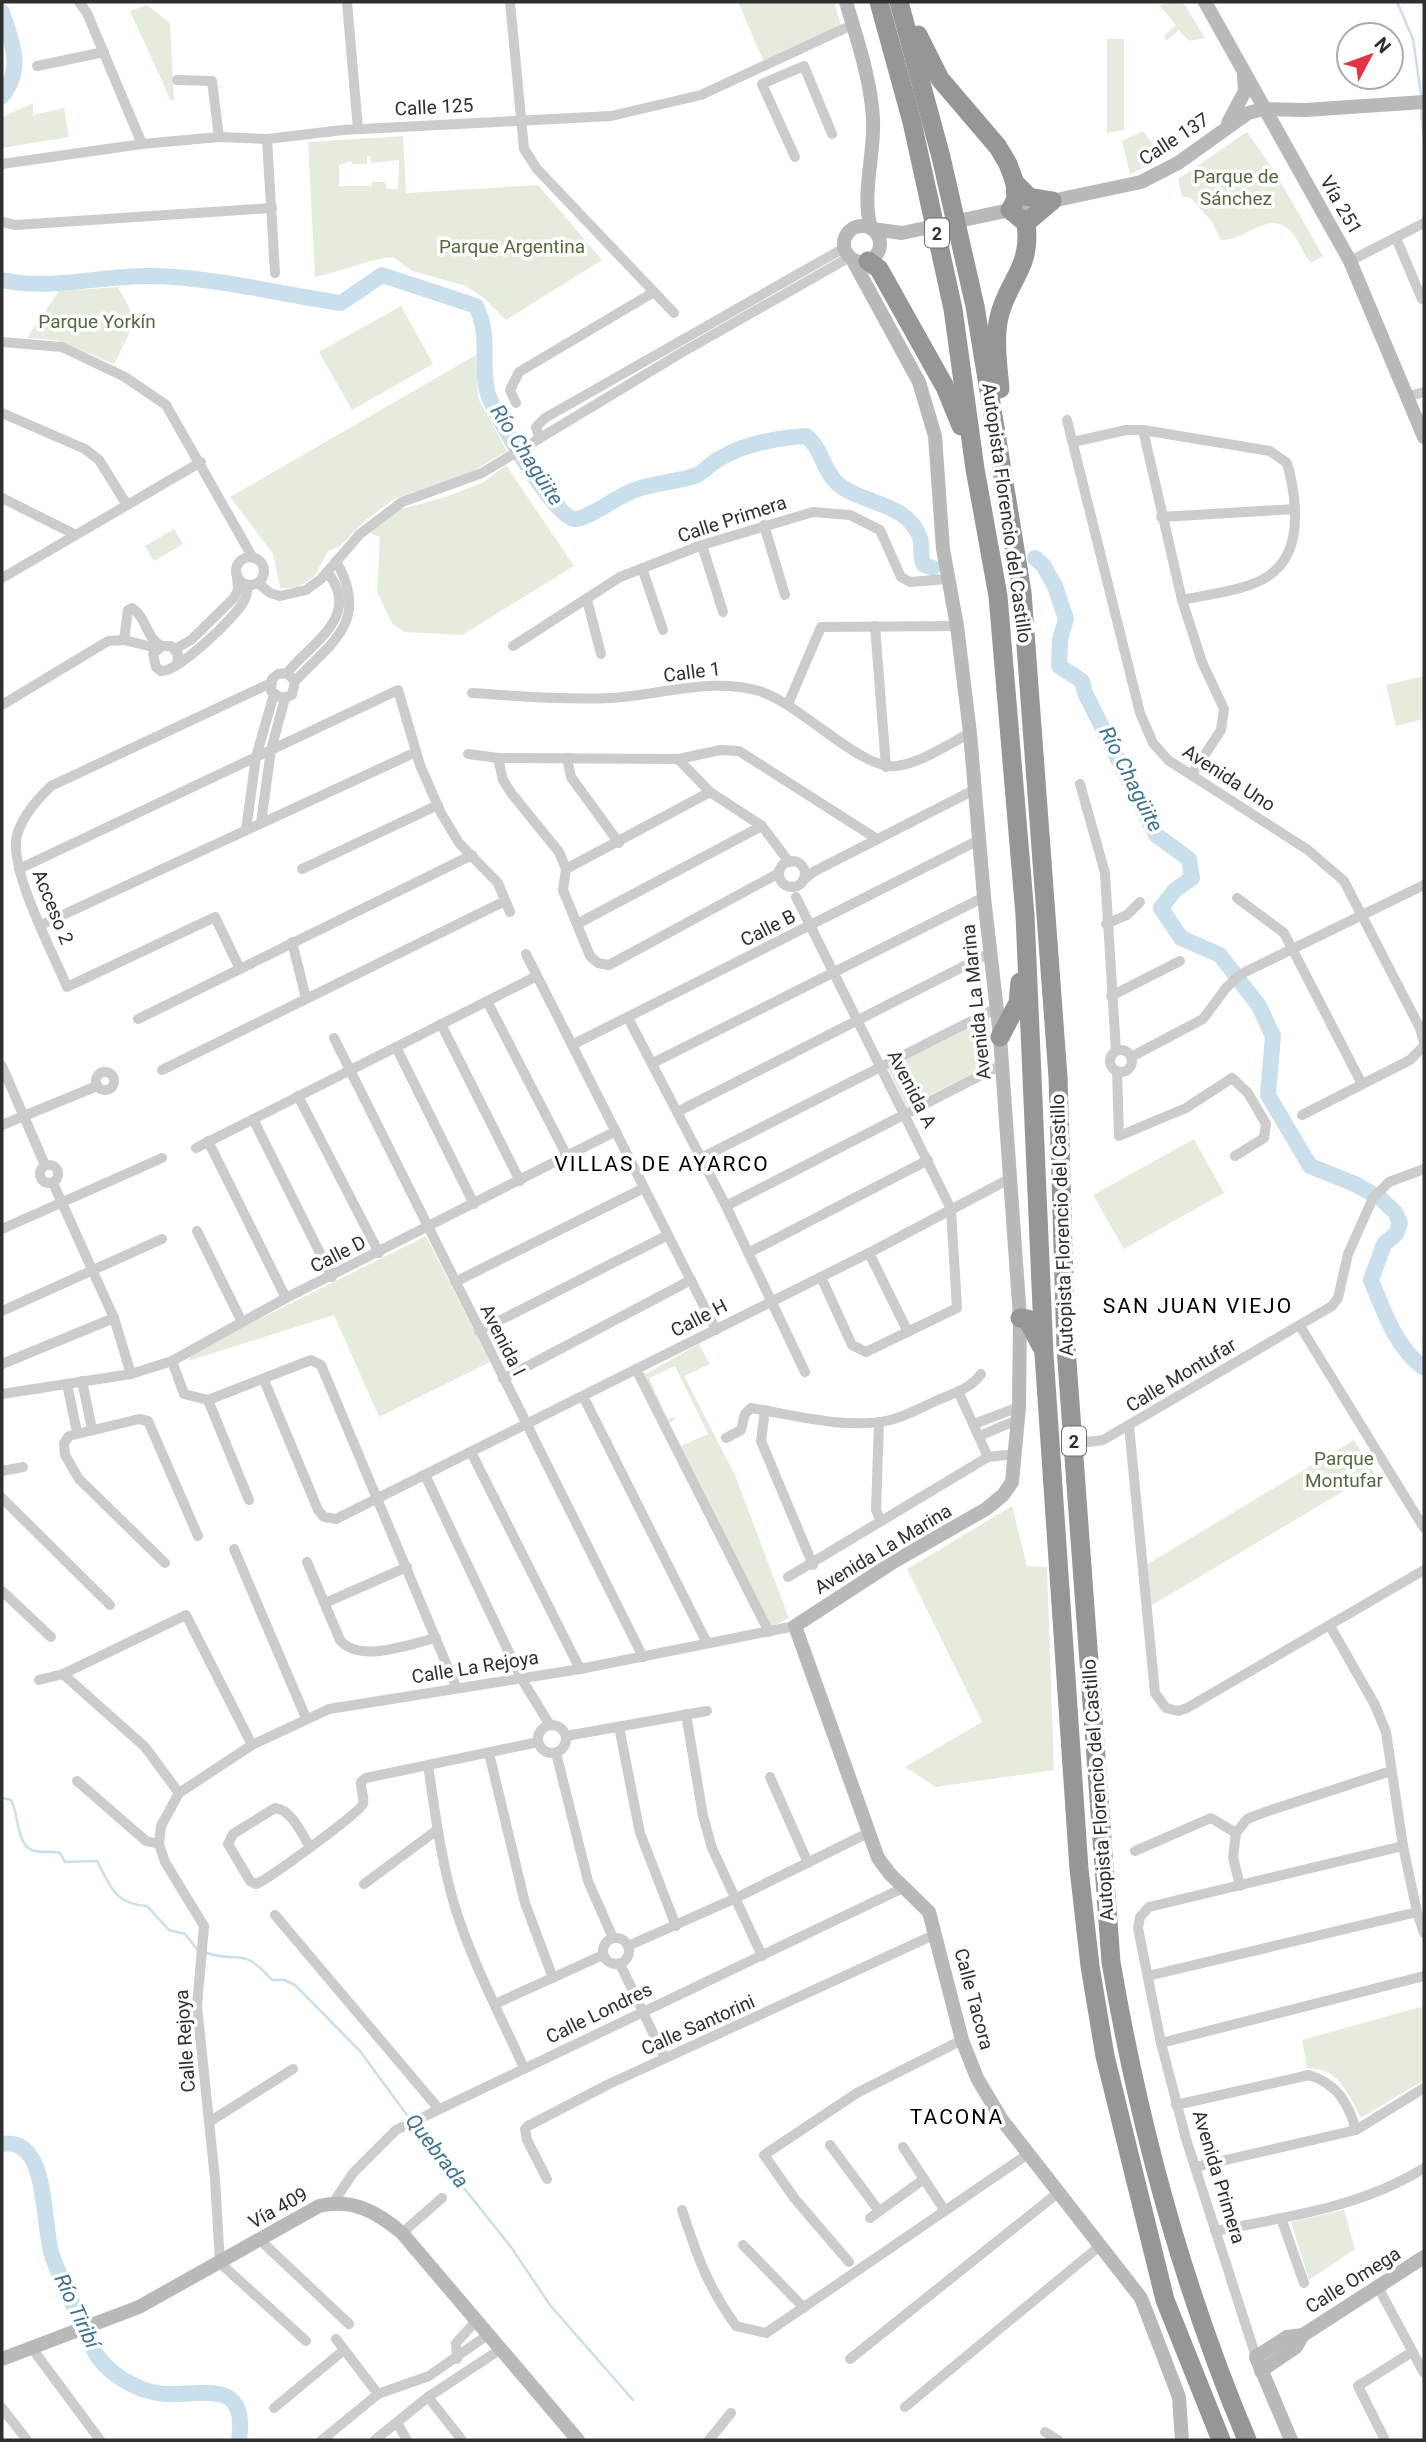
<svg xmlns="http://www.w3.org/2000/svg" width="1426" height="2442" viewBox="0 0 1426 2442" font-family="Roboto,sans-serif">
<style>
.green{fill:#e6ecdd;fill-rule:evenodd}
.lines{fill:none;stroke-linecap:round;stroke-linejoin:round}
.stream{stroke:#c9e0ec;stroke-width:2.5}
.river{stroke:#c9e0ec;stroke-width:16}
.street{stroke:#ccc;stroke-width:10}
.secondary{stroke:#b9b9b9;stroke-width:14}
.highway{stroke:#969696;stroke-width:19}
.labels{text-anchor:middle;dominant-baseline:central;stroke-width:7;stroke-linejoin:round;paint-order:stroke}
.shield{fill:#fff;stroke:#6d6d6d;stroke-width:2}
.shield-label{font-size:18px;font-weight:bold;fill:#2f2f2f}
.street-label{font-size:19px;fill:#2f2f2f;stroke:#fff}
.park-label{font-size:19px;fill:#546a3c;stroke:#fff}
.water-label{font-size:21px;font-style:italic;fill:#3d7491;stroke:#fff}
.neighbourhood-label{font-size:21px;letter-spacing:2px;fill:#000;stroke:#fff}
</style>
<rect width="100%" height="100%" fill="#fff"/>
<!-- green -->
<g class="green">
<path d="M738,2h96l7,23 -77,37z"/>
<path d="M1172,3l12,1 21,34 -16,3 -10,-11 -13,11 -2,-5 12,-11 -17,-20z"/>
<path d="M147,5l23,18 4,77 -3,1 -41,-90z"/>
<path d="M1107,39h17v91l-17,3z"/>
<path d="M33,103v12l31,-7 5,29 -67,11v-31z"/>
<path d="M1143,131l20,28 -33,15 -8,-33z"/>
<path d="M1247,132l28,40 48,84 -12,7c-8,-9 -11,-20 -18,-29 -22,-28 -48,8 -72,6l-9,-18 -22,-25h-8l-4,-18z"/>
<path d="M403,136l3,57 132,-8 64,75 -96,60 -21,-21 -19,-13 -54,-15 -19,-14c-26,2 -51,15 -78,20l-7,-135zM367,156h3l1,7 28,-3 -1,29h-11l-2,-7h-13v4h-33v-21l12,-4 1,3h15z"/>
<path d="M118,287l18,33 -22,44 -58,-24 -29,-2 32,-47z"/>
<path d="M401,306l32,58 -81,46 -33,-58z"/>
<path d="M476,355l2,43 29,53 -36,21 -77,27 -28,21 -27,27 -11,4 -14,26 -18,11h-16l-7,-34 -43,-57z"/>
<path d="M506,465l68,101 -112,69 -58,-3 -12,-9 -15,-31 3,-55 -10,-4 28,-23 48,-13 38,-15z"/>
<path d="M174,529l9,15 -29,17 -9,-15z"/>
<path d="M1424,676v43l-28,7 -10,-41z"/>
<path d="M989,1018l3,46 -86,43 -18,-38z"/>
<path d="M1194,1139l30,54 -100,56 -31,-54z"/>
<path d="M426,1236l64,126 -111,55 -45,-102 -146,46 5,-9z"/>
<path d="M699,1344l11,20 -26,12 51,99 54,143 -19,10 -126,-253zM675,1366l33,68 -27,12 -12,-23 6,-3 -1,-3 -6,2 -19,-41z"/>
<path d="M1354,1440l20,33 -227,135 -1,-43z"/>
<path d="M1012,1506l15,60 20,1 7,203 -118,17 -31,-20 77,-45 -75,-153z"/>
<path d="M1424,2006v74l-63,38c-15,-26 -20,-49 -54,-50l-5,-28z"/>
<path d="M1344,2210l11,39 -46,31 -18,-58z"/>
</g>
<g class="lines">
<!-- stream -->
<g class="stream">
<path d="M1397,2l16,37 8,55"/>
<path d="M1421,109l3,30"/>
<path d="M2,1798l9,2c8,14 5,44 21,50 9,4 19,0 28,3l5,9 32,-1c13,23 16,43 50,45l22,24 16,4 13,16"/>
<path d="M207,1953c35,11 35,-7 65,27h12l11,5 65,66 49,67"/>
<path d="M413,2124l98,123 39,58 83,95"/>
</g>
<!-- river -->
<g class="river">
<path d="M2,12c10,30 22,57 0,84"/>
<path d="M2,280c47,11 101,-5 149,-4 64,1 127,18 190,27l41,-28 94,31c16,33 3,58 12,88 6,21 67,124 86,125 13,1 41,-21 56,-27 21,-10 47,-9 67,-17 8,-4 14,-12 22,-16 26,-16 57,-21 87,-23 15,11 16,31 29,45 23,24 72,19 85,57 3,9 -1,18 4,27l9,3"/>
<path d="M1035,558l8,7 12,21 11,33 -6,20 -1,27 23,15 3,12 71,142 33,24 3,19 -17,12 -14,18 20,30 39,17 39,51 14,30 -5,59 42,71 45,18 25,14 15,14 5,11 -4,11 -12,10 -13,36c13,32 25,68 53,88"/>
<path d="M2,2144c49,-8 39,84 51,114 11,30 26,59 39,88 11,26 45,46 73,48 41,1 83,-15 74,46"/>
</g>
<!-- street -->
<g class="street">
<path d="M79,2l8,11 55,131"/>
<path d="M347,2l11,127"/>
<path d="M510,2l14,147 13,20 137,144"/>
<path d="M37,66l67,-14"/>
<path d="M177,80l35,1 7,56"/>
<path d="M267,139l8,134"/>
<path d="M795,157l-33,-73 42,-18 28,68"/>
<path d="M2,164l140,-20 77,-7 48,2 76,-9 268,-14 90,-21 151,-70"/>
<path d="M2,222l14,3 256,-17"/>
<path d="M1396,238l26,61"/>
<path d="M1350,261l74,-38"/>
<path d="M2,342l60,5 63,30 41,28 87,153"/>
<path d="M1409,396l15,-4"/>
<path d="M516,403l-6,-13 9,-18 135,-80"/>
<path d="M2,413l83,36 14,11 28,45"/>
<path d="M1067,420l73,293 13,30 15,17 140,90 36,31 76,147 4,15"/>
<path d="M1143,430l39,170 20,62 22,47 -3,21 -29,44"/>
<path d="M539,437l-3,-10 9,-9 299,-170"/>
<path d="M1073,442l53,-12h17l127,21 17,12c5,17 8,37 8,54 0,72 -57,71 -113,83"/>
<path d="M2,498l72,36"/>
<path d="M1161,517l134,-8"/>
<path d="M764,525l21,70"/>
<path d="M702,545l21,67"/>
<circle cx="250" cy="571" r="14"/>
<path d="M642,568l21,62"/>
<path d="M2,578l199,-116"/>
<path d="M258,583l12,10 10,3 26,-6 15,-11 39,-45 42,-32 80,-29 199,-120 169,-96"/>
<path d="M587,600l14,54"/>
<path d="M875,626l11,141"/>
<path d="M124,640l4,-30 4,-2c15,9 13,30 30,38"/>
<path d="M513,646l107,-69 82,-32 111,-33 37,3 30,15 21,47 9,5 38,-3"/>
<path d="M175,649l16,-9 43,-42 4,-8 -1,-14"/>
<path d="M177,665l1,-11 -7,-8h-9l-9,8 3,13 5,4c16,2 75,-54 83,-70 3,-5 3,-11 5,-16"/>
<path d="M287,673l8,8 -3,14 -11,3 -10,-7 1,-12 6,-5 9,-1c24,-30 76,-57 40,-101"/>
<path d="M295,681c38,-40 75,-60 41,-120"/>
<path d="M472,693c46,3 93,7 139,5 50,-3 98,-21 148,-7 41,12 102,80 138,75 26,-4 50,-21 73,-33"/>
<path d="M788,704l33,-77 136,-1"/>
<path d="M2,705l106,-64 16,-1 33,8"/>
<path d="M468,754l30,4 180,1 43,-9 18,1 138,88"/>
<path d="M498,758l5,22 9,14 47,58 7,17 -3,21 27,66 8,7 11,2 170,-92"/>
<path d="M567,758l4,19 48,66"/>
<path d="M678,759l32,33 52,34 27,36"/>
<path d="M1080,784l25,89 11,178"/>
<path d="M261,823l10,-73 14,-52"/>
<path d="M246,830l10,-73 18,-63"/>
<circle cx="792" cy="874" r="13"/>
<path d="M19,869l379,-179 22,75 21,48 18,30 39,40 12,29"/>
<path d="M302,869l136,-64"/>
<path d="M566,869l144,-77"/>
<path d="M803,880l12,-9 161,-82"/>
<path d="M796,897l155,312 6,99 -91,44 -14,-7 -31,-68"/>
<path d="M1237,898l47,35 78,151"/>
<path d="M577,924l185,-98"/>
<path d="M1106,924l21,-9 13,-13"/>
<path d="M41,925l375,-173"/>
<path d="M292,942l14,56"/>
<path d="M526,954l190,376"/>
<path d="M240,969l-25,-52 -148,70c-14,-34 -59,-119 -50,-152 6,-20 20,-35 34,-49l220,-103"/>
<path d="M1111,996l69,-35"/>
<path d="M487,1001l80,155"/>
<path d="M628,1018l98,188 79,166"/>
<path d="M138,1019l334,-164"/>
<path d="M441,1024l79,157"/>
<path d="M334,1038l309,619"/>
<path d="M572,1045l407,-205"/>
<path d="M396,1047l78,157"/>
<circle cx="1121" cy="1061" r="11"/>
<path d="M1131,1057l72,-38 23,-31 15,-14 183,-89"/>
<path d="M653,1063l331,-166"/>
<path d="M2,1066l43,99"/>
<path d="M162,1070l343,-169"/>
<path d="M1117,1071l2,65 67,-28 46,-30 16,15 18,31 -2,14 -29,18"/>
<circle cx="105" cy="1081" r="9"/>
<path d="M298,1096l81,157"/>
<path d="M677,1112l313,-159"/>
<path d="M1302,1115l108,-55 14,-14"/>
<path d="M253,1119l79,158"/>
<path d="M2,1125l95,-39"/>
<path d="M208,1141l78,157"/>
<path d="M196,1148l341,-172"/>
<path d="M701,1158l296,-150"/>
<circle cx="49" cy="1174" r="9"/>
<path d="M53,1183l61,135 17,56"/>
<path d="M726,1206l277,-142"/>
<path d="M2,1229l160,-71"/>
<path d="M197,1231l45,91"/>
<path d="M748,1253l180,-93"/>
<path d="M869,1253l39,79"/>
<path d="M455,1282l189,-94"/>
<path d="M2,1311l160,-72"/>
<path d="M1300,1326l124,202"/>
<path d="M479,1331l189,-96"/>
<path d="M172,1361l12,33 24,6 41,100"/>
<path d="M2,1364l112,-46"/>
<path d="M636,1369l133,263"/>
<path d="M503,1379l188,-99"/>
<path d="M264,1380l54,130 6,7 12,2 533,-266 142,-75"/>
<path d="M82,1381l10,48"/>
<path d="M67,1384l10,48"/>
<path d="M958,1391l30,66"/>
<path d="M2,1394l129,-20 41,-13 114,-63 330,-167"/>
<path d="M583,1396l124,247"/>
<path d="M208,1400l103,-40 10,5 135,322"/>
<path d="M765,1410l-4,31 52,124"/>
<path d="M879,1422l-3,88 5,11"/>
<path d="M974,1424l45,-17"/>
<path d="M1129,1426l26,267 11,15 12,3 9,-3 237,-138"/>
<path d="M979,1436l38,-16"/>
<path d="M1073,1436l15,6 15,-2 229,-134 6,-8 10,-44 25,-56 16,-16 35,-13"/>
<path d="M726,1438l15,-8 4,-16 6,-6c43,7 96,22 139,12 17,-4 34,-14 50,-21 15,-6 31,-11 41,-25"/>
<path d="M471,1452l109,217"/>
<path d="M2,1471l21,-4"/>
<path d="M425,1475l96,203 29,47"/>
<path d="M2,1498l108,107"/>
<path d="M234,1549l72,169"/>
<path d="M307,1562l33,78c19,24 70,4 96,-2"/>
<path d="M165,1563l-86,-84 -14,-24 -1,-12 5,-7 70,-17 9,2 50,115"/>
<path d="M788,1577l200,-120 27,-3"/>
<path d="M2,1591l49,46"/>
<path d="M325,1603l82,-36"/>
<path d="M1330,1626l45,79 11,27 17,114 14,66 7,21"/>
<path d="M39,1680l24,-6"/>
<path d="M686,1714l17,102 9,32 50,108"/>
<circle cx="552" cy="1739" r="14"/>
<path d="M619,1727l21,106 36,93"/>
<path d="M566,1736l141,-25"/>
<path d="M489,1753l36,150 28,75"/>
<path d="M556,1753l32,128 25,57"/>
<path d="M428,1765c7,47 13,96 27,142 17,55 45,108 69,161"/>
<path d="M770,1777l38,86"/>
<path d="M77,1781l69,60 13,3"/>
<path d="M179,1793l-34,-46 -82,-73 123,-59 66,130"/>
<path d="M1236,1833l-3,24 7,29"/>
<path d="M310,1847c-9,-14 -18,-37 -35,-39l-42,26 -5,10 22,37 6,3c13,-5 103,-71 107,-80 2,-7 -3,-15 -2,-22l5,-4 172,-36"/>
<path d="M1135,1851l76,-33 25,15 11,-14 18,-7 126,-41"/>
<path d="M364,1884l73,-54"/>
<path d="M275,1915l163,193"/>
<circle cx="616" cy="1951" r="13"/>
<path d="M628,1946l108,-48 132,-65"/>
<path d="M620,1964l45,94"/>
<path d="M1148,1976l269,-64"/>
<path d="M495,2004l108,-49"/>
<path d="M1161,2043l263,-67"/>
<path d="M1176,2105l133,-30c28,9 39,27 47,55"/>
<path d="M209,2122l84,-53"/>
<path d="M830,2145l49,66"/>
<path d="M903,2147l42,64"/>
<path d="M1195,2167l161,-37 68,-42"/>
<path d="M547,2179l-20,-39 -2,-11 3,-3 81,-42 327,-150"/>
<path d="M333,2203l20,-30 43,-43 509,-243"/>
<path d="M682,2210c15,46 26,77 54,116l30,7 262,-179"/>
<path d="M870,2218l54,-39"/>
<path d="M1281,2218l23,65"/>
<path d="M1215,2231c71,-14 147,-24 209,-63"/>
<path d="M402,2233l40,-35"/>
<path d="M260,2240l89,84"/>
<path d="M743,2245l61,63"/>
<path d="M849,2262l-54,-63 -31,-44 93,-62 105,-53"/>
<path d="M1379,2289l45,84"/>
<path d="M336,2339l42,55"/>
<path d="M306,2341l-86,-78 -5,-84 -18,-173 7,-80 -39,-64 -6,-18 2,-18 18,-33 73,-48 77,-36 251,-40 215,-43"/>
<path d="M31,2347l69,93"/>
<path d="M1256,2357l-70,-218 -25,-96 -23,-115 2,-11 9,-10 254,-61"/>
<path d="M457,2359l-1,-16 21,-23"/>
<path d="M850,2359l209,-167"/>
<path d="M428,2397l34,43"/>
<path d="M905,2407l196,-162"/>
<path d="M2,2408l25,32"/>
<path d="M274,2408l70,-58"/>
<path d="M397,2423l10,17"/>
<path d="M1045,2432l13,8"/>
<path d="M322,2440l56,-46 51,-18 60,-42"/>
<path d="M375,2440l53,-43 73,-48"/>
<path d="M709,2440l22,-27"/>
<path d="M1385,2440l-27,-54 54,-34"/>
</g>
<!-- secondary -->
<g class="secondary">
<path d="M846,2c11,37 25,78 27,117 2,35 -12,75 -2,109"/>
<path d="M1205,2l145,259 74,176"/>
<path d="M1228,123l17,-32 -1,-17"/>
<circle cx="862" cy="244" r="18"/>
<path d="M872,229l30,4 239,-51 37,-19 70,-50 15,-4 42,1 119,-8"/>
<path d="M852,259l67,123 16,54 8,113 14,77 13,107 14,164 16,140 20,281 -1,89 -7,75 -9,13 -17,14 -91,52 -100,65 83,232 12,16 39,38 33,128 15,38 25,42 139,178 38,99 3,43"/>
<path d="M2,2359l137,-52 180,-101c34,-8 58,6 83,27l176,207"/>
<path d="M1261,2371l35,-24 7,-12"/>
<path d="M1291,2440l-35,-83 31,-20 16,-2 121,-78"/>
</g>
<!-- highway -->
<g class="highway">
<path d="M879,2l33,120 41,187 22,160 23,127 27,319 19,439 35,515 11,97 15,90 60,244 56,140"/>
<path d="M899,2l42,155 34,149 47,286 36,485 8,271 45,614c28,164 71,324 136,478"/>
<path d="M918,35l22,44 58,68 10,17 7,19 14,14 23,4"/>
<path d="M1015,183l1,16 -6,11 16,13"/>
<path d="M868,261l11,8 66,118 16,39"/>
<path d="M1000,389c-2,-23 -6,-49 -1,-72 9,-38 33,-48 27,-94l26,-22"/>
<path d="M1000,1037l18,-34 2,-21"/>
<path d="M1020,1318l7,1 14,27"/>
</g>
</g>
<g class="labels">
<!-- shield labels -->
<g class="shield">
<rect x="925" y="218.5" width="24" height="29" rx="5"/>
<rect x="1062" y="1426.5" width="24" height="29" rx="5"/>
</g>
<g class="shield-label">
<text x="937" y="233">2</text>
<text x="1074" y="1441">2</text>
</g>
<!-- street labels -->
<g class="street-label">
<text transform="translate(434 107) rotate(-3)">Calle 125</text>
<text transform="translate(1174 139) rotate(-33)">Calle 137</text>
<text transform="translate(1341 205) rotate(60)">Vía 251</text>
<text transform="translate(1007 513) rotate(82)">Autopista Florencio del Castillo</text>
<text transform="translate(732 519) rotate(-18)">Calle Primera</text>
<text transform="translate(692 672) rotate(-7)">Calle 1</text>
<text transform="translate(1229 778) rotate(33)">Avenida Uno</text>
<text transform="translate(53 907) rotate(68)">Acceso 2</text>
<text transform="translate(768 928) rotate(-27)">Calle B</text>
<text transform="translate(976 1002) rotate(-96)">Avenida La Marina</text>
<text transform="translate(912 1089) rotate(63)">Avenida A</text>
<text transform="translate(1062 1225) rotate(-92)">Autopista Florencio del Castillo</text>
<text transform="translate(338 1254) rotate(-27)">Calle D</text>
<text transform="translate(699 1318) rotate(-27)">Calle H</text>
<text transform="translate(503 1340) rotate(63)">Avenida I</text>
<text transform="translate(1181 1375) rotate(-31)">Calle Montufar</text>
<text transform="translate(883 1549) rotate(-31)">Avenida La Marina</text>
<text transform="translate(475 1667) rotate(-9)">Calle La Rejoya</text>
<text transform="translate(1098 1790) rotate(-94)">Autopista Florencio del Castillo</text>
<text transform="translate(974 1999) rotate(75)">Calle Tacora</text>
<text transform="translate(599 2013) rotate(-26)">Calle Londres</text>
<text transform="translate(698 2025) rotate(-24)">Calle Santorini</text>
<text transform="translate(185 2041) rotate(-94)">Calle Rejoya</text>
<text transform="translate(1219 2177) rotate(73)">Avenida Primera</text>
<text transform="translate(278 2208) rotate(-29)">Vía 409</text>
<text transform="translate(1353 2280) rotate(-32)">Calle Omega</text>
</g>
<!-- park labels -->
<g class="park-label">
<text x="1236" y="176">Parque de<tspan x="1236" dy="22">Sánchez</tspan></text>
<text x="512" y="246">Parque Argentina</text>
<text x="97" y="321">Parque Yorkín</text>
<text x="1344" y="1458">Parque<tspan x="1344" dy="22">Montufar</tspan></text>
</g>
<!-- water labels -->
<g class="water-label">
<text transform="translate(527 455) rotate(57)">Río Chagüite</text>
<text transform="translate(1131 779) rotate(63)">Río Chagüite</text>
<text transform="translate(437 2151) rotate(52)">Quebrada</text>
<text transform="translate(77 2311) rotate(65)">Río Tiribí</text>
</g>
<!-- neighbourhood labels -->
<g class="neighbourhood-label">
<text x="662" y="1164">VILLAS DE AYARCO</text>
<text x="1198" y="1306">SAN JUAN VIEJO</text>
<text x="957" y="2117">TACONA</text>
</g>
</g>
<!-- border -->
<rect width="1426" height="2442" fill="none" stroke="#2f2f2f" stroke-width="7"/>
<!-- north arrow -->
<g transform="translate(1370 56) rotate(49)"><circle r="33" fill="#ffffff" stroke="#acacac" stroke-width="2"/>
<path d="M0-5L12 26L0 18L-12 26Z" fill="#e43347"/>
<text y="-10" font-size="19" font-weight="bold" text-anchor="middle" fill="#2f2f2f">N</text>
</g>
</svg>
